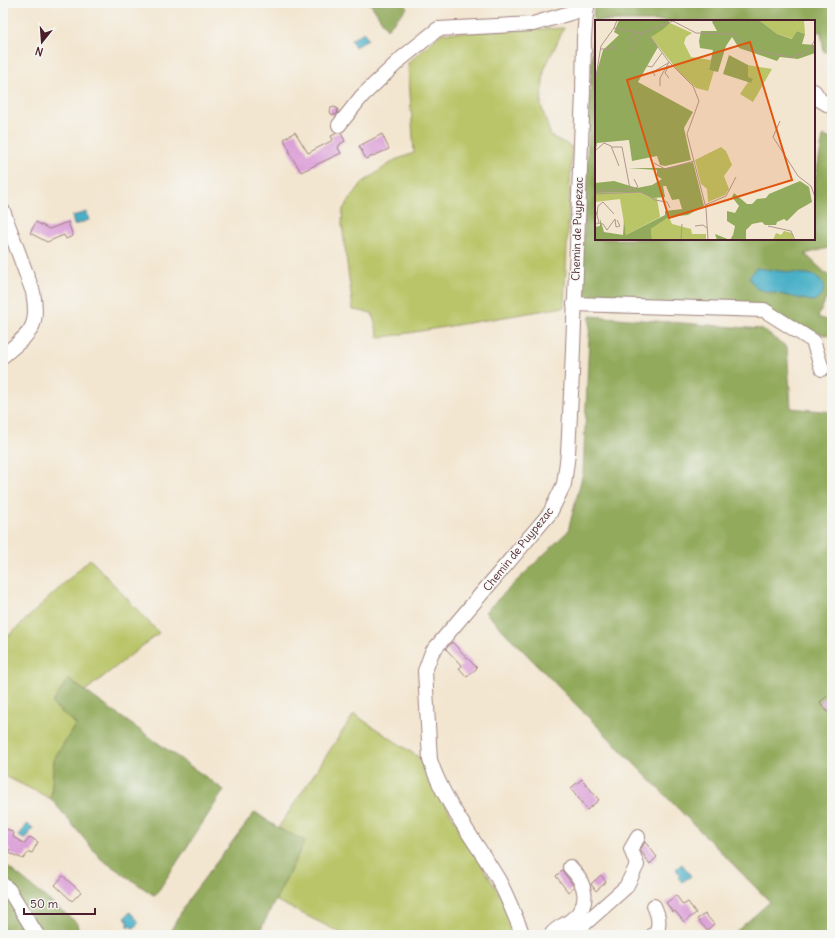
<svg xmlns="http://www.w3.org/2000/svg" width="835" height="938" viewBox="0 0 835 938" font-family="Delius,sans-serif">
<style>
.green{fill:#b9c567;stroke:#827249}
.forest{fill:#92aa5c;stroke:#6e6444}
.water{fill:#48b0c7;stroke:#496879}
.building{fill:#dca2d8}
.lines{fill:none;stroke-linecap:round;stroke-linejoin:round}
.minor-casing{stroke:#9e827e;stroke-width:16}
.minor{stroke:#fff;stroke-width:14}
.labels{text-anchor:middle;dominant-baseline:central;stroke-width:3;stroke-linejoin:round;paint-order:stroke}
.street-label{font-size:11px;fill:#4a1f2b;stroke:#f6f6f2}
.inset-road{fill:none;stroke:#af968e;stroke-width:1}
.view{fill:#e0560e;fill-opacity:0.15;stroke:#e0560e;stroke-width:2}
.inset-edge{fill:none;stroke:#4a1f2b;stroke-width:2}
</style>
<rect width="100%" height="100%" fill="#f6f6f2"/>
<filter id="ink" filterUnits="userSpaceOnUse"><feTurbulence type="fractalNoise" baseFrequency=".025" numOctaves="2"/><feDisplacementMap in="SourceGraphic" scale="8" xChannelSelector="R" yChannelSelector="G"/><feConvolveMatrix kernelMatrix="1 2 1 2 8 2 1 2 1" color-interpolation-filters="sRGB"/></filter>
<filter id="wash" filterUnits="userSpaceOnUse"><feTurbulence type="fractalNoise" baseFrequency=".012" numOctaves="4" result="noise"/><feDisplacementMap in="SourceGraphic" scale="16" xChannelSelector="R" yChannelSelector="G"/><feGaussianBlur stdDeviation="0.9" result="paint"/><feColorMatrix in="noise" values="0 0 0 0 0 0 0 0 0 0 0 0 0 0 0 0 0 1.4 0 .05"/><feComposite in="paint" operator="in"/></filter>
<g filter="url(#wash)">
<rect width="100%" height="100%" fill="#f3e6d0"/>
<!-- green -->
<g class="green">
<path d="M564,28l-20,42 -3,35 10,31 21,11 -8,160 -185,31 -7,-25 -19,-3 -11,-86 1,-15 19,-26 33,-23 19,-7 -6,-90 34,-30z"/>
<path d="M90,559l69,74 -74,58 -17,-12 -16,25 24,20 -22,35 -3,40 -48,-24v-134z"/>
<path d="M354,714l66,44 5,13 75,124 17,40h-172l-70,-35 30,-59 -27,-13z"/>
</g>
<!-- forest -->
<g class="forest">
<path d="M370,3h34l3,5 -20,21z"/>
<path d="M599,3h220l13,3v45l-8,1 -3,-20 -7,-1v-10h-218v218h218v-52l9,-51 9,3v108l-27,7 27,25v6l-14,32 14,5v15l-71,-22 -180,-10 13,-301z"/>
<path d="M590,316l171,13 26,18 4,61 41,4v523h-100l38,-33 -285,-290 83,-81 15,-58z"/>
<path d="M68,679l156,111 -69,106 -54,-37 -50,-60 3,-40 22,-35 -24,-20z"/>
<path d="M255,812l23,16 27,13 -47,94h-90l22,-38z"/>
<path d="M3,863l74,60 2,12h-76z"/>
</g>
<!-- water -->
<g class="water">
<path d="M364,32l4,7 -13,8 -4,-7z"/>
<path d="M87,212l2,8 -15,5 -2,-9z"/>
<path d="M756,268l58,7 10,9c0,10 -2,14 -12,17l-55,-12 -8,-11z"/>
<path d="M27,824l6,4 -8,12 -6,-4z"/>
<path d="M682,864l9,12 -9,6 -4,-5 2,-2 -4,-6z"/>
<path d="M130,912l8,9v3l-4,4 -6,-2v-4l-3,-5z"/>
</g>
<g id="blocks">
<!-- building -->
<g class="building">
<circle cx="334" cy="111" r="4"/>
<path d="M295,132l13,21 25,-13 -2,-4 6,-3h4l4,8 -5,3 -2,4 3,5 -40,19 -12,-20 1,-1 -6,-12z"/>
<path d="M382,134l7,15 -23,10 -7,-13z"/>
<path d="M36,222l13,7 19,-7 5,14 -7,3 -2,-4 -17,7 -17,-9z"/>
<path d="M452,642l25,26 -10,9 -8,-9 3,-2 -16,-17z"/>
<path d="M832,692v26l-12,-16z"/>
<path d="M582,779l17,21 -12,10 -16,-22z"/>
<path d="M7,829l7,4 -1,4 12,7 5,-7 8,5 -6,11 -3,-1 -6,7 -14,-6 1,-3 -7,-5v-10z"/>
<path d="M645,842l12,15 -7,7 -10,-14z"/>
<path d="M562,870l12,17 -6,5 -12,-16z"/>
<path d="M601,875l5,7 -10,9 -5,-7z"/>
<path d="M63,876l18,16 -9,9 -17,-16z"/>
<path d="M676,895l7,10 5,-3 8,11 -12,9 -9,-11 -2,1 -7,-9z"/>
<path d="M705,914l9,10 -7,6 -10,-11z"/>
</g>
</g>
</g>
<g filter="url(#ink)">
<use href="#blocks" fill-opacity="0" stroke="#9e827e" stroke-width="1"/>
<g class="lines">
<defs>
<g id="minor">
<path d="M814,91l6,9 12,7"/>
<path d="M339,125l23,-29 40,-38 36,-29 95,-5 54,-16"/>
<path d="M3,211l30,81c7,38 -4,41 -30,64"/>
<path d="M574,304l190,6 49,31 9,28"/>
<path d="M3,885l6,5 28,45"/>
<path d="M523,935c-8,-18 -15,-38 -25,-56 -23,-39 -54,-76 -68,-119l-5,-89 7,-19 118,-139 14,-29 4,-30 4,-80 11,-282 1,-54 3,-35"/>
<path d="M551,935c5,-8 13,-9 20,-15 21,-15 15,-37 -1,-53"/>
<path d="M572,935l54,-48 11,-22 -6,-16 7,-12"/>
<path d="M653,935h3c4,-12 3,-18 -2,-29"/>
</g>
</defs>
<!-- minor casing -->
<use href="#minor" class="minor-casing"/>
<!-- minor -->
<use href="#minor" class="minor"/>
</g>
</g>
<g class="labels">
<!-- street labels -->
<g class="street-label">
<text transform="translate(577 229) rotate(-88)">Chemin de Puypezac</text>
<text transform="translate(518 549) rotate(-51)">Chemin de Puypezac</text>
</g>
</g>
<!-- overview -->
<g transform="translate(595 20)">
<rect width="220" height="220" fill="#f3e6d0"/>
<path d="M164,0h45l1,14 -8,-3 -4,8 -16,-5zM75,3l22,10 -6,4 -2,6 7,14 20,3 -2,10 5,1 -6,20 -12,-3 -18,-17 -27,-34zM153,45l24,4 -19,33 -13,-8 8,-12 3,1 -3,-6zM126,127l5,4 6,14 -8,11 5,13 -4,6 -17,7 -1,-13 -6,-5 -6,-24zM44,172l18,6 3,19 -34,18 -6,-36 -25,3v-9zM74,197l3,7 19,5 1,5h14v6h-54l-1,-11zM189,211l8,2 2,7h-21l3,-7 5,2z" fill="#b9c567"/>
<path d="M24,0h49l2,3 -8,7 -11,7 7,10 -20,35 55,30 -9,16 7,32 -26,6 -5,-1 -3,-9 -25,5 -3,-21 -32,3 -2,11v-76l8,-28 16,-15 -5,-3zM119,0h45l18,14 15,5 5,-8 8,3 -3,10 13,1v8l-17,6 -18,-2 -3,4 -38,-13 -7,-11 -6,9 -8,26 -9,-2 4,-20 -13,-2 -1,-7 2,-10h16l-5,-9zM134,35l19,10v12l5,2 -2,4 -28,-9zM98,142l11,44 -16,9 -19,2 -18,12 1,11h-56l-1,-13 5,-1v-7l4,13 19,3 1,-15 2,15 39,-20v-4l17,-2 -3,-10 -7,1 -6,-14h-3l2,11 -12,1 -14,-6 -44,1v-10l19,-2 23,7 15,-3 10,-6 -5,-3v-6l-29,-2h38zM205,161l9,6 3,15 -14,8 -11,11 -3,-2 -7,3 -1,3h-11l-3,-3 -10,2 -6,6v10h-29l-2,-6 15,6 3,-5 2,-9 -8,-5v-10l8,2 4,-7 -7,-9 2,-4 13,11h5l5,-5 9,-1 3,-4z" fill="#92aa5c"/>
<path class="inset-road" d="M19,8l28,5 31,-12 23,12 38,1 16,16 41,7 14,-4 9,-11 1,-7M52,12l22,30 24,24 6,15 -12,33 19,74 2,32M36,21l-2,-3 8,-6M5,29h8l6,-3 1,4M35,32l12,-19M52,46l5,1 10,-14M60,56l-2,-4 15,-9M74,58l-4,-5 4,-8M0,62l6,-36 13,-18 3,-8M65,66v-8l9,-16M185,101l-7,16 25,39 13,10 4,11M16,127h11l8,42M0,131l9,-8 7,3 8,20M59,143l11,6 29,-8M0,171l38,-2 5,-2 -4,-8M0,174l47,-2 13,8 12,2 3,6M110,185l21,-9 10,-19M0,189l4,13 -4,3M2,195l1,-9 5,-4 11,12M3,203l5,1 4,6 8,-11 1,8 4,-1 -3,-6M100,206l8,-1 4,3M173,206l23,5 4,9M86,220l1,-16"/>
<path class="view" d="M155,22l42,138 -123,38 -42,-138z"/>
<rect width="220" height="220" class="inset-edge"/>
</g>
<!-- margin -->
<rect width="835" height="938" fill="none" stroke="#f6f6f2" stroke-width="16"/>
<!-- north arrow -->
<g transform="translate(42 42) rotate(197)" stroke="#f6f6f2" stroke-width="3" paint-order="stroke">
<path d="M0-3L7 15L0 10L-7 15Z" fill="#4a1f2b"/>
<text y="-6" font-size="11" font-weight="bold" text-anchor="middle" fill="#4a1f2b">N</text>
</g>
<!-- scale -->
<path d="M24 908v6h71v-6" fill="none" stroke="#4a1f2b" stroke-width="2"/>
<text x="30" y="908" font-size="12" fill="#4a1f2b" stroke="#f6f6f2" stroke-width="3" paint-order="stroke">50 m</text>
</svg>
